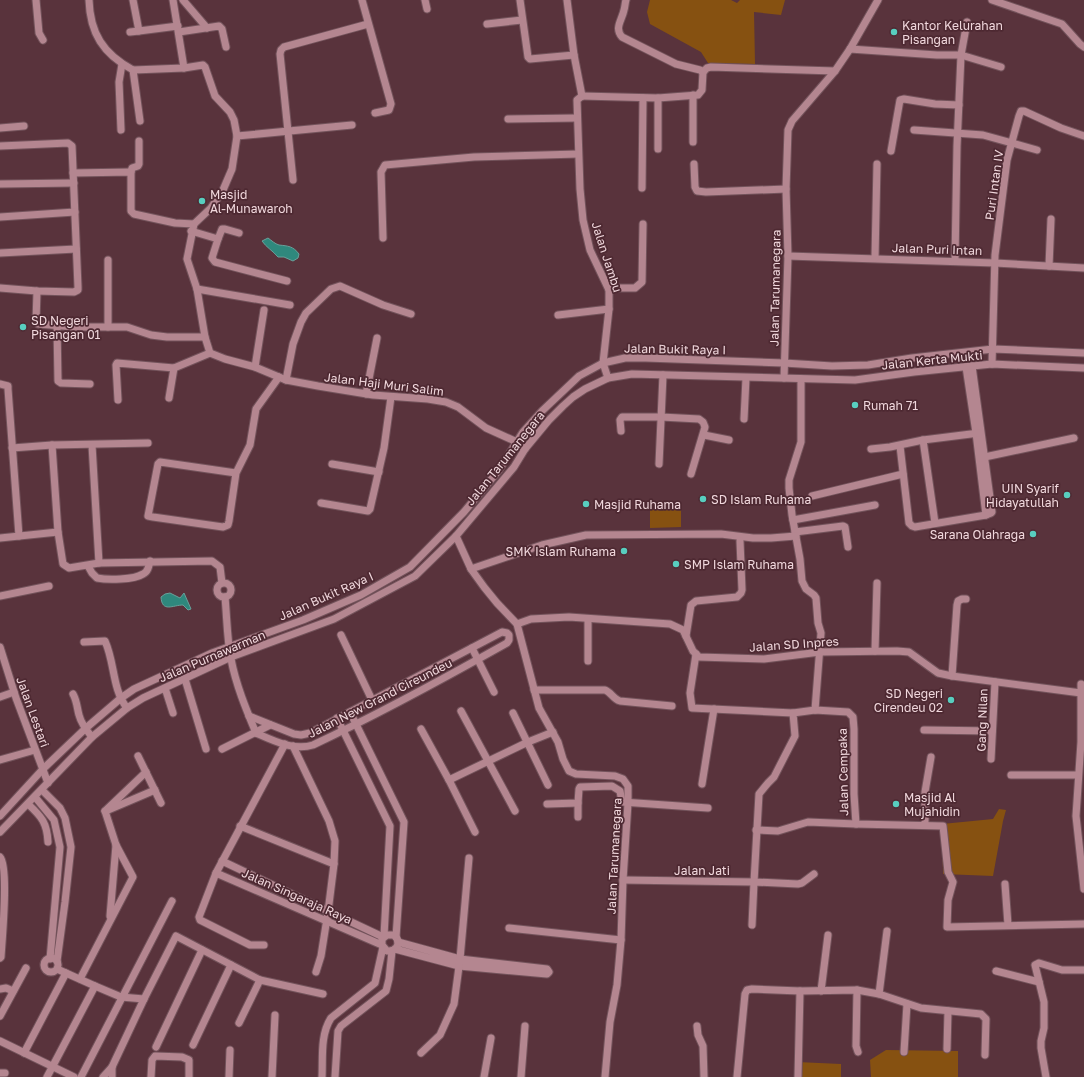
<svg xmlns="http://www.w3.org/2000/svg" width="1084" height="1077" viewBox="0 0 1084 1077" font-family="'Golos Text',sans-serif">
<style>
.green{fill:#865111}
.water{fill:#2f887d;stroke:#69a09a}
.lines{fill:none;stroke-linecap:round;stroke-linejoin:round}
.minor-casing{stroke:#73535b;stroke-width:9}
.minor{stroke:#b48690;stroke-width:7}
.poi-dot{fill:#58cebf;stroke:#4e2932;stroke-width:1.5}
.labels{text-anchor:middle;dominant-baseline:central;stroke-width:3.5;stroke-linejoin:round;paint-order:stroke}
.poi-label{font-size:12px;fill:#f1d8dd;stroke:#4e2932;text-anchor:start}
.street-label{font-size:12px;fill:#f1d8dd;stroke:#4e2932}
</style>
<rect width="100%" height="100%" fill="#59333c"/>
<!-- green -->
<g class="green">
<path d="M650,0h81l6,3 3,-3h45l-4,15 -27,-3 1,52 -47,-1 -7,-11 -51,-28 -3,-12z"/>
<path d="M681,509v18l-31,1v-18z"/>
<path d="M999,809l7,1 -3,11 -10,55 -50,-2 -1,-50 51,-5z"/>
<path d="M886,1050l72,1v26h-87l-1,-17z"/>
<path d="M797,1062l44,2v13h-45z"/>
</g>
<!-- water -->
<g class="water">
<path d="M268,238c3,2 7,6 11,7 9,1 14,1 20,9l-1,4 -5,3 -9,-4h-6c-5,-6 -12,-10 -16,-16z"/>
<path d="M170,593l10,5 4,-5 7,16 -3,1 -5,-5c-10,0 -21,8 -22,-8l4,-3z"/>
</g>
<g class="lines">
<defs>
<g id="minor">
<path d="M36,0l3,33 4,7"/>
<path d="M89,0c1,33 14,54 44,70l7,51"/>
<path d="M133,0l6,31 39,-5"/>
<path d="M173,0l11,68"/>
<path d="M183,0l24,28"/>
<path d="M362,0l29,104 -2,6 -14,3"/>
<path d="M425,0l2,9"/>
<path d="M520,0l8,57 2,2 44,-4"/>
<path d="M567,0l7,55 8,41"/>
<path d="M626,0c-1,3 -1,7 -2,10 -2,10 -10,18 -2,27l54,27 24,6 3,2"/>
<path d="M992,0l70,24 18,20 4,3"/>
<path d="M487,24l35,-4"/>
<path d="M130,32l9,-1"/>
<path d="M179,32l40,-6 3,3 4,18"/>
<path d="M850,49l87,6h24l40,12"/>
<path d="M133,70l51,-2 19,-3 2,2 10,29 15,16 4,8 3,16 -5,33 -9,21 -12,18 -17,16 -7,35 10,30 8,48 5,16 15,6 30,8 31,13 32,6 55,9 55,4 18,3 12,5 28,21 31,14 8,7"/>
<path d="M703,72l4,-4 4,-1 124,4"/>
<path d="M582,96l-5,4 3,89 3,31 7,30 19,40v19l-6,54 5,15"/>
<path d="M582,96l76,2 40,-3 4,-5 1,-18"/>
<path d="M508,119l69,-1"/>
<path d="M0,128l24,-2"/>
<path d="M121,130l-2,-48 3,-18"/>
<path d="M914,130l69,5 54,15"/>
<path d="M237,136l115,-11"/>
<path d="M693,142v-47"/>
<path d="M0,146l68,-3 4,3 6,141v3l-4,2 -37,-1 -37,-3"/>
<path d="M658,149v-51"/>
<path d="M891,151l9,-51 4,-1 31,5 24,1"/>
<path d="M694,164l1,23 2,4 9,1 80,-3"/>
<path d="M131,172l1,-4 6,-2 1,-2v-23"/>
<path d="M73,173l58,-1v39l3,3 41,9 19,1"/>
<path d="M293,180l-13,-126 1,-4 3,-3 84,-23"/>
<path d="M0,184l74,-1"/>
<path d="M642,188l1,-90"/>
<path d="M0,217l75,-5"/>
<path d="M191,231l27,8 -6,19 3,4 72,19"/>
<path d="M383,238l-2,-66 4,-7 89,-8 104,-3"/>
<path d="M218,239l4,-10h3l14,4"/>
<path d="M0,253l76,-4"/>
<path d="M788,256l207,7 89,5"/>
<path d="M875,258l2,-94"/>
<path d="M108,260v67"/>
<path d="M955,261l2,-115 4,-91 6,-33"/>
<path d="M1049,266l2,-47"/>
<path d="M197,289l93,16"/>
<path d="M609,290l8,-2h18l7,-6 1,-58"/>
<path d="M37,291l-1,31 2,2 37,3h52l24,8 16,2h38"/>
<path d="M558,315l51,-6"/>
<path d="M57,326l1,55 3,2 29,1"/>
<path d="M992,364l3,-109 12,-95 12,-44 2,-5h3l37,17 23,8"/>
<path d="M255,367l9,-57"/>
<path d="M966,367l10,66 10,82 5,-2 1,-1 -20,-146"/>
<path d="M784,378l4,-122 -2,-67 2,-59 4,-9 43,-50 15,-22 28,-49"/>
<path d="M801,379v63l-12,38v8l3,27 8,44 2,22 4,8 8,6 2,3 2,25 3,10 -6,77"/>
<path d="M286,380l7,-36 8,-22 5,-9 25,-24 9,-3 43,19 28,9"/>
<path d="M0,384l8,2v3l11,147"/>
<path d="M366,394l11,-56"/>
<path d="M169,398l5,-30"/>
<path d="M118,400l-2,-35 1,-2 57,5 36,-15"/>
<path d="M744,419l2,-41"/>
<path d="M621,431l-1,-11 2,-3h39l38,2 4,3 2,5 -14,47"/>
<path d="M704,435l25,5"/>
<path d="M923,440l12,83"/>
<path d="M52,445l6,87 5,32 6,4 30,-5 113,-2 8,6 2,16"/>
<path d="M92,445l7,118"/>
<path d="M900,446l9,77 3,3 3,1 71,-12"/>
<path d="M12,448l40,-3 96,-2"/>
<path d="M871,449l19,-2 33,-7 56,-7"/>
<path d="M980,458l94,-20"/>
<path d="M332,464l47,8"/>
<path d="M659,464l4,-89"/>
<path d="M236,473l-76,-11 -2,2 -10,52 5,1 70,10 5,-2 1,-4 7,-48 14,-28 6,-36 23,-32"/>
<path d="M812,496l91,-22"/>
<path d="M321,503l47,8 2,-2 14,-61 7,-51"/>
<path d="M793,520l82,-15"/>
<path d="M795,532l48,-6 2,1 3,20"/>
<path d="M456,536l15,33 13,18 13,16 20,21 22,84 19,34 5,17 6,12 7,3 39,2 8,3 5,7v17l-5,77 -2,60 -4,45 -7,37 -5,55"/>
<path d="M0,538l58,-6"/>
<path d="M88,566l4,7 5,5c10,2 37,2 46,-4 5,-2 6,-8 7,-13"/>
<path d="M471,569l71,-24 44,-10 135,-1 32,4h18l25,-2"/>
<circle cx="224" cy="590" r="7"/>
<path d="M0,596l49,-10"/>
<path d="M225,597c2,21 2,42 6,62 5,26 15,50 25,74"/>
<path d="M517,624l14,-5 38,-2 101,7 13,6 10,21 6,6 65,2 56,-7 77,-1 12,1 29,21 14,3 129,17"/>
<path d="M341,635l31,65"/>
<path d="M686,636l5,-31 5,-4 41,-4 4,-4 1,-3 -2,-49"/>
<path d="M84,642l21,-1c10,22 7,48 22,67"/>
<path d="M0,647l16,51 32,85"/>
<path d="M472,648l22,44"/>
<path d="M875,651l2,-68"/>
<path d="M696,654l-6,39 2,15 101,5"/>
<path d="M588,661v-42"/>
<path d="M952,676l5,-71 1,-4 4,-2h4"/>
<path d="M185,679l21,70"/>
<path d="M1081,684v58l-5,74 8,73"/>
<path d="M165,688l8,25"/>
<path d="M534,690h71c6,2 8,9 15,11l52,5"/>
<path d="M73,694c4,7 4,14 6,21 2,8 8,16 13,22"/>
<path d="M0,697l14,-5"/>
<path d="M461,711l54,100"/>
<path d="M350,712l54,110 -8,115"/>
<path d="M513,713l35,72"/>
<path d="M249,716l45,18 7,1 9,-2 192,-101 5,1 2,2v5l-2,3c-64,36 -128,71 -194,102 -19,6 -39,-4 -57,-12"/>
<path d="M337,718l53,108 -6,110"/>
<path d="M421,729l28,51 26,52"/>
<path d="M924,730l68,1"/>
<path d="M293,746l36,75 6,20 -1,23 -6,48 -7,44 -5,16"/>
<path d="M222,749l48,-24"/>
<path d="M138,756l23,47"/>
<path d="M991,759l4,-77"/>
<path d="M0,760l35,-10"/>
<path d="M1011,775h67"/>
<path d="M449,780l79,-38 25,-10"/>
<path d="M702,784l12,-75"/>
<path d="M42,790l18,18 5,10 6,29 -6,55 -8,59"/>
<path d="M35,797l19,23 6,27 -10,112"/>
<path d="M578,803v14"/>
<path d="M28,804c14,13 19,19 20,38"/>
<path d="M547,804l31,-1 1,-14 1,-2 32,-1 8,5 2,11 86,6"/>
<path d="M108,810l47,-20"/>
<path d="M105,811l41,-39"/>
<path d="M0,816l43,-47 43,-41 35,-30 13,-9 78,-36 91,-33 58,-25 49,-28 54,-55 35,-42 24,-38 19,-21 37,-35 24,-13 22,-5h21l138,5 48,3 36,-1 44,-7 81,-9 91,4"/>
<path d="M925,825v-33l6,-35"/>
<path d="M240,826l94,38"/>
<path d="M756,830l22,1 30,-9 48,2"/>
<path d="M0,832l92,-95 35,-29 16,-10 88,-41 103,-38 81,-43 41,-40 58,-69 11,-18 24,-29 14,-14 10,-9 12,-8 23,-11 24,-4 223,6 59,-8 78,-8 92,4"/>
<path d="M0,857c9,10 2,83 1,100l-1,1"/>
<path d="M222,861l161,76"/>
<path d="M216,873l166,72 5,6c10,1 15,-9 7,-16h-7l-5,4v6"/>
<path d="M623,880l131,2 5,-88 9,-11 6,-6 21,-41 -2,-23 22,-3 33,2 5,5 1,12v65l2,30 87,2 5,46 5,10 -5,18 -1,27 137,-3"/>
<path d="M1005,884l3,41"/>
<path d="M110,916l6,-71"/>
<path d="M752,925l2,-43 44,2 4,-1 12,-9"/>
<path d="M509,928l112,12"/>
<path d="M264,945h-14l-50,-25 -1,-3 17,-44 69,-129"/>
<path d="M395,949l64,17 88,8 2,-2 -2,-3 -87,-10 -62,-17"/>
<circle cx="51" cy="965" r="7"/>
<path d="M57,969l38,17 26,11 23,2"/>
<path d="M996,971l43,11"/>
<path d="M80,979l53,-102 -17,-32 -11,-34"/>
<path d="M0,989l6,-1 7,3"/>
<path d="M857,990l-1,56 2,6"/>
<path d="M821,991l7,-56"/>
<path d="M879,994l8,-63"/>
<path d="M0,1016l26,-48"/>
<path d="M239,1023l21,-43"/>
<path d="M697,1026l1,9 5,11 1,31"/>
<path d="M0,1041l74,36"/>
<path d="M193,1045l38,-80"/>
<path d="M156,1047l46,-97"/>
<path d="M947,1049l1,-38"/>
<path d="M904,1052l3,-48"/>
<path d="M24,1053l42,-80"/>
<path d="M421,1053l19,-18 14,-31 6,-45 9,-101"/>
<path d="M0,1073h5"/>
<path d="M47,1077l48,-91"/>
<path d="M81,1077l91,-176"/>
<path d="M103,1077l9,-10"/>
<path d="M112,1077v-10l32,-68 32,-63 84,44 63,14"/>
<path d="M151,1077l1,-17 3,-4 27,1 7,3v17"/>
<path d="M229,1077l1,-27"/>
<path d="M272,1077l3,-62"/>
<path d="M322,1077c1,-19 -2,-42 9,-59l44,-35 8,-36"/>
<path d="M335,1077l3,-46 3,-5 45,-35 3,-12 3,-28"/>
<path d="M484,1077l7,-39"/>
<path d="M521,1077l4,-51"/>
<path d="M737,1077l8,-83 2,-4 5,-1 48,2 57,-1 22,4 42,14 60,6 5,5 -1,36"/>
<path d="M798,1077l2,-86"/>
<path d="M1046,1077l-5,-29v-7l3,-13v-26l-9,-37 4,-2 23,7h22"/>
</g>
</defs>
<!-- minor casing -->
<use href="#minor" class="minor-casing"/>
<!-- minor -->
<use href="#minor" class="minor"/>
</g>
<!-- markers -->
<g class="poi-dot">
<circle cx="894" cy="32" r="4"/>
<circle cx="202" cy="201" r="4"/>
<circle cx="23" cy="327" r="4"/>
<circle cx="855" cy="405" r="4"/>
<circle cx="1067" cy="495" r="4"/>
<circle cx="703" cy="499" r="4"/>
<circle cx="586" cy="504" r="4"/>
<circle cx="1033" cy="534" r="4"/>
<circle cx="624" cy="551" r="4"/>
<circle cx="676" cy="564" r="4"/>
<circle cx="951" cy="700" r="4"/>
<circle cx="896" cy="804" r="4"/>
</g>
<g class="labels">
<!-- poi labels -->
<g class="poi-label">
<text x="902" y="25">Kantor Kelurahan<tspan x="902" dy="14">Pisangan</tspan></text>
<text x="210" y="194">Masjid<tspan x="210" dy="14">Al-Munawaroh</tspan></text>
<text x="31" y="320">SD Negeri<tspan x="31" dy="14">Pisangan 01</tspan></text>
<text x="863" y="405">Rumah 71</text>
<text x="1059" y="488" text-anchor="end">UIN Syarif<tspan x="1059" dy="14">Hidayatullah</tspan></text>
<text x="711" y="499">SD Islam Ruhama</text>
<text x="594" y="504">Masjid Ruhama</text>
<text x="1025" y="534" text-anchor="end">Sarana Olahraga</text>
<text x="616" y="551" text-anchor="end">SMK Islam Ruhama</text>
<text x="684" y="564">SMP Islam Ruhama</text>
<text x="943" y="693" text-anchor="end">SD Negeri<tspan x="943" dy="14">Cirendeu 02</tspan></text>
<text x="904" y="797">Masjid Al<tspan x="904" dy="14">Mujahidin</tspan></text>
</g>
<!-- street labels -->
<g class="street-label">
<text transform="translate(994 185) rotate(-82)">Puri Intan IV</text>
<text transform="translate(937 249) rotate(2)">Jalan Puri Intan</text>
<text transform="translate(607 257) rotate(72)">Jalan Jambu</text>
<text transform="translate(775 288) rotate(-89)">Jalan Tarumanegara</text>
<text transform="translate(675 349) rotate(1)">Jalan Bukit Raya I</text>
<text transform="translate(932 360) rotate(-6)">Jalan Kerta Mukti</text>
<text transform="translate(384 384) rotate(7)">Jalan Haji Muri Salim</text>
<text transform="translate(505 458) rotate(-51)">Jalan Tarumanegara</text>
<text transform="translate(326 596) rotate(-24)">Jalan Bukit Raya I</text>
<text transform="translate(794 644) rotate(-4)">Jalan SD Inpres</text>
<text transform="translate(212 656) rotate(-23)">Jalan Purnawarman</text>
<text transform="translate(380 698) rotate(-27)">Jalan New Grand Cireundeu</text>
<text transform="translate(33 712) rotate(70)">Jalan Lestari</text>
<text transform="translate(982 720) rotate(-88)">Gang Nilan</text>
<text transform="translate(843 772) rotate(-91)">Jalan Cempaka</text>
<text transform="translate(614 856) rotate(-87)">Jalan Tarumanegara</text>
<text x="702" y="870">Jalan Jati</text>
<text transform="translate(297 896) rotate(24)">Jalan Singaraja Raya</text>
</g>
</g>
</svg>
